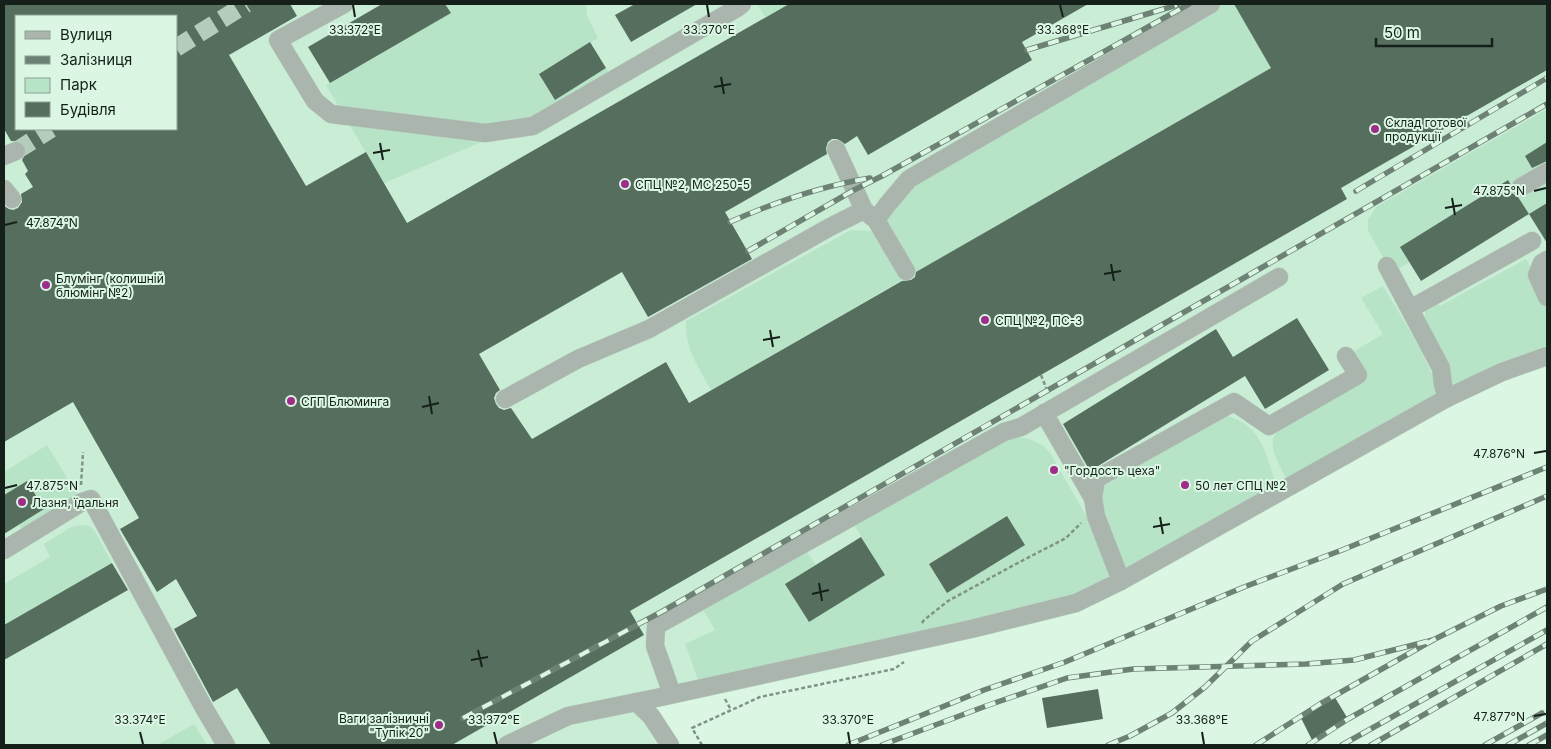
<svg xmlns="http://www.w3.org/2000/svg" width="1551" height="749" viewBox="0 0 1551 749" font-family="Inter,sans-serif">
<style>
.built{fill:#caedd6;fill-rule:evenodd}
.green{fill:#b7e4c7}
.building{fill:#566e5e;fill-rule:evenodd}
.lines{fill:none;stroke-linecap:round;stroke-linejoin:round}
.minor-tunnel{stroke:#b4ccbc;stroke-width:18;stroke-dasharray:18 9;stroke-linecap:butt}
.minor-casing{stroke:#b8d0c0;stroke-width:19}
.path{stroke:#7f9386;stroke-width:2.5;stroke-dasharray:4 2.5;stroke-linecap:butt}
.minor{stroke:#a9b5ad;stroke-width:18}
.rail-casing{stroke:#6e8175;stroke-width:5.5}
.rail{stroke:#dbf7e4;stroke-width:4;stroke-dasharray:11;stroke-linecap:butt}
.ticks{fill:none;stroke:#16201a;stroke-width:2}
.poi-dot{fill:#9e2c89;stroke:#dbf7e4;stroke-width:2}
.labels{text-anchor:middle;dominant-baseline:central;stroke-width:4;stroke-linejoin:round;paint-order:stroke}
.poi-label{font-size:12px;fill:#16201a;stroke:#dbf7e4;text-anchor:start}
.ticks-label{font-size:12px;text-anchor:middle;fill:#16201a;stroke:#dbf7e4;stroke-width:4;stroke-linejoin:round;paint-order:stroke}
</style>
<rect width="100%" height="100%" fill="#dbf7e4"/>
<!-- built -->
<path class="built" d="M4,4h1543v352l-47,17 -379,208 -484,121 33,43h-666zM16,16h160v113h-160z"/>
<!-- green -->
<g class="green">
<path d="M445,4h141l1,12 11,22 -59,36 16,26 51,-32 4,6 -81,48 -145,61 -58,-98 125,-72z"/>
<path d="M757,4h32l-24,13z"/>
<path d="M1211,4h23l37,64 -560,322c-13,-24 -26,-41 -25,-69l165,-91 22,1 3,-11 33,-41z"/>
<path d="M1547,109v94l-18,11 -22,-34 -106,67 9,15 -19,11 -23,-43v-10l8,-13z"/>
<path d="M1526,259l14,24 7,-4v78l-94,39 -29,-73 2,-16 9,-8 5,7z"/>
<path d="M1383,286c22,37 46,73 59,115l-151,85c-6,-11 -21,-33 -18,-46 1,-5 5,-10 7,-14l85,-48 -14,-25 32,-19 -22,-36z"/>
<path d="M1225,415c39,11 40,39 52,72l-153,87 -26,-72 5,-20z"/>
<path d="M1019,437c12,2 21,5 30,14l46,80 8,21 7,35 -409,101 -16,-44 30,-14 -15,-26 103,-58 13,19 -31,19 100,-9 -32,-52 147,-81z"/>
<path d="M47,445l35,57 -56,35 -7,-12 25,-16 -17,-28 -23,14v-23z"/>
<path d="M81,525l8,1 5,4 18,33 -108,62v-41l46,-27 -6,-13 27,-17z"/>
<path d="M194,724l13,21h-50z"/>
</g>
<!-- building -->
<g class="building">
<path d="M4,4h286l7,12 -68,39 77,131 60,-34 41,71 382,-219h299l-66,38 10,18 -164,95 -11,-19 -12,8 -8,-5h-5l-4,3 -2,6 1,6 -102,58 27,47 -104,58 -26,-45 -143,82 21,36 -4,3 -2,5 2,6 3,4 5,2 7,-2 21,31 134,-77 23,41 213,-122 9,-1 4,-3 1,-5 355,-204 -37,-64h313v66l-206,118 6,11 -717,412 14,24 -192,110h-181l-34,-57 -24,14 -39,-73 23,-13 -21,-37 -19,13 -37,-63 19,-11 -66,-116 -69,40v-236l5,3 4,1 5,-2 4,-6 -1,-8 12,-7 -8,-13 3,-3 -6,-11 4,-7v-7l-3,-3 -5,-2h-7l-7,-12zM16,16h160v113h-160z"/>
<path d="M382,4h63l6,9 -121,70 -22,-36z"/>
<path d="M635,4h62l-66,38 -16,-27z"/>
<path d="M590,42l16,26 -51,32 -16,-26z"/>
<path d="M1547,142v19l-15,7 -7,-12z"/>
<path d="M1508,180l3,5 1,8 6,4 11,17 -108,67 -21,-34z"/>
<path d="M1547,203v40l-18,-29z"/>
<path d="M1297,318l32,52 -64,39 -20,-33 -155,95 -27,-47 153,-95 17,28z"/>
<path d="M27,481l17,28 -40,25v-39z"/>
<path d="M1007,516l18,29 -78,48 -18,-29z"/>
<path d="M861,537l24,38 -76,47 -24,-38z"/>
<path d="M112,563l16,27 -124,70v-35z"/>
<path d="M1098,689l5,30 -56,9 -5,-30z"/>
<path d="M1334,696l14,23 -35,23 -13,-26z"/>
</g>
<g class="lines">
<!-- minor-tunnel -->
<g class="minor-tunnel">
<path d="M176,48l70,-44"/>
<path d="M16,151l35,-22"/>
</g>
<defs>
<g id="minor">
<path d="M344,4l-66,36 37,61 16,13 154,19 48,-7 204,-118 5,-4"/>
<path d="M836,149l28,61 8,7"/>
<path d="M4,156l12,-5"/>
<path d="M1521,187l26,-15"/>
<path d="M4,189l8,10"/>
<path d="M1547,260l-5,3 -5,12 10,22"/>
<path d="M906,271l-30,-51 11,-15 22,-26 302,-175"/>
<path d="M1410,309l122,-68"/>
<path d="M1447,398l55,-26 45,-16"/>
<path d="M505,399l73,-40 71,-30 181,-102 34,-17"/>
<path d="M1044,413l49,85"/>
<path d="M4,550l78,-48 9,-3 113,209 22,37"/>
<path d="M1121,581l326,-183 -4,-13 -2,-17 -54,-102"/>
<path d="M672,694l-17,-48 1,-20 348,-194 17,-5 258,-150"/>
<path d="M636,702l15,14 19,29"/>
<path d="M507,745l61,-29 93,-19 310,-68 105,-26 45,-22 -25,-65 -3,-18 3,-19 138,-77 35,24 89,-51 -12,-19"/>
</g>
</defs>
<!-- minor casing -->
<use href="#minor" class="minor-casing"/>
<!-- path -->
<g class="path">
<path d="M1041,375l6,15v4"/>
<path d="M81,485l2,-33"/>
<path d="M922,623l2,-3 24,-19 66,-36 52,-27 15,-15"/>
<path d="M725,699l6,11"/>
<path d="M702,745l-10,-17 68,-31 134,-28 10,-7"/>
</g>
<!-- minor -->
<use href="#minor" class="minor"/>
<defs>
<g id="rail">
<path d="M1027,50l150,-45"/>
<path d="M1356,191l191,-113"/>
<path d="M730,222c45,-20 92,-36 140,-44"/>
<path d="M748,251l106,-61 28,-14 307,-172"/>
<path d="M463,718l200,-107 884,-507"/>
<path d="M848,745l136,-55 81,-28 179,-75 98,-37 205,-83"/>
<path d="M882,745l104,-39 81,-28 66,-9 173,-5 48,-4 79,-20"/>
<path d="M1108,745l22,-9 42,-23 33,-26 47,-46 91,-57 204,-88"/>
<path d="M1256,745l64,-41 113,-64 68,-34 46,-17"/>
<path d="M1308,745l40,-26 199,-112"/>
<path d="M1342,745l205,-115"/>
<path d="M1371,745l176,-101"/>
<path d="M1485,745l57,-32"/>
<path d="M1508,745l39,-22"/>
<path d="M1529,745l18,-10"/>
</g>
</defs>
<!-- rail casing -->
<use href="#rail" class="rail-casing"/>
<!-- rail -->
<use href="#rail" class="rail"/>
</g>
<!-- ticks -->
<path class="ticks" d="M353,5l2,12M707,5l2,12M1060,5l3,12M721,77l3,17M714,87l17,-3M380,143l3,17M373,153l17,-3M1534,191l12,-3M1452,198l3,17M1445,208l17,-3M5,225l12,-3M1111,264l3,17M1104,274l17,-3M770,330l3,17M763,340l17,-3M429,396l3,18M422,407l17,-4M1534,453l12,-2M5,488l12,-3M1160,517l3,17M1153,527l17,-3M819,583l3,18M812,594l17,-4M478,650l4,17M471,660l17,-3M1534,716l12,-2M140,732l3,12M494,732l3,12M848,732l2,12M1202,732l2,12"/>
<!-- markers -->
<g class="poi-dot">
<circle cx="1375" cy="129" r="5"/>
<circle cx="625" cy="184" r="5"/>
<circle cx="46" cy="285" r="5"/>
<circle cx="985" cy="320" r="5"/>
<circle cx="291" cy="401" r="5"/>
<circle cx="1054" cy="470" r="5"/>
<circle cx="1185" cy="485" r="5"/>
<circle cx="22" cy="502" r="5"/>
<circle cx="439" cy="725" r="5"/>
</g>
<g class="labels">
<!-- poi labels -->
<g class="poi-label">
<text x="1385" y="122">Склад готової<tspan x="1385" dy="14">продукції</tspan></text>
<text x="635" y="184">СПЦ №2, МС 250-5</text>
<text x="56" y="278">Блумінг (колишній<tspan x="56" dy="14">блюмінг №2)</tspan></text>
<text x="995" y="320">СПЦ №2, ПС-3</text>
<text x="301" y="401">СГП Блюминга</text>
<text x="1064" y="470">"Гордость цеха"</text>
<text x="1195" y="485">50 лет СПЦ №2</text>
<text x="32" y="502">Лазня, їдальня</text>
<text x="429" y="718" text-anchor="end">Ваги залізничні<tspan x="429" dy="14">"Тупік 20"</tspan></text>
</g>
</g>
<g class="ticks-label">
<text x="355" y="34">33.372°E</text>
<text x="709" y="34">33.370°E</text>
<text x="1063" y="34">33.368°E</text>
<text x="1499" y="195">47.875°N</text>
<text x="52" y="227">47.874°N</text>
<text x="1499" y="458">47.876°N</text>
<text x="52" y="490">47.875°N</text>
<text x="1499" y="721">47.877°N</text>
<text x="140" y="724">33.374°E</text>
<text x="494" y="724">33.372°E</text>
<text x="848" y="724">33.370°E</text>
<text x="1202" y="724">33.368°E</text>
</g>
<!-- border -->
<rect width="1551" height="749" fill="none" stroke="#16201a" stroke-width="10"/>
<!-- legend -->
<rect x="15" y="15" width="162" height="115" fill="#dbf7e4" stroke="#8ca193"/>
<rect x="25" y="31" width="25" height="8" fill="#a9b5ad" stroke="#8ca193"/>
<text x="60" y="40" font-size="15" fill="#16201a">Вулиця</text>
<rect x="25" y="56" width="25" height="8" fill="#6e8175" stroke="#8ca193"/>
<text x="60" y="65" font-size="15" fill="#16201a">Залізниця</text>
<rect x="25" y="78" width="25" height="15" fill="#b7e4c7" stroke="#8ca193"/>
<text x="60" y="90" font-size="15" fill="#16201a">Парк</text>
<rect x="25" y="102" width="25" height="15" fill="#566e5e" stroke="#8ca193"/>
<text x="60" y="115" font-size="15" fill="#16201a">Будівля</text>
<!-- scale -->
<path d="M1376 38v8h116v-8" fill="none" stroke="#16201a" stroke-width="2.5"/>
<text x="1384" y="38" font-size="15" fill="#16201a" stroke="#dbf7e4" stroke-width="4" paint-order="stroke">50 m</text>
</svg>
